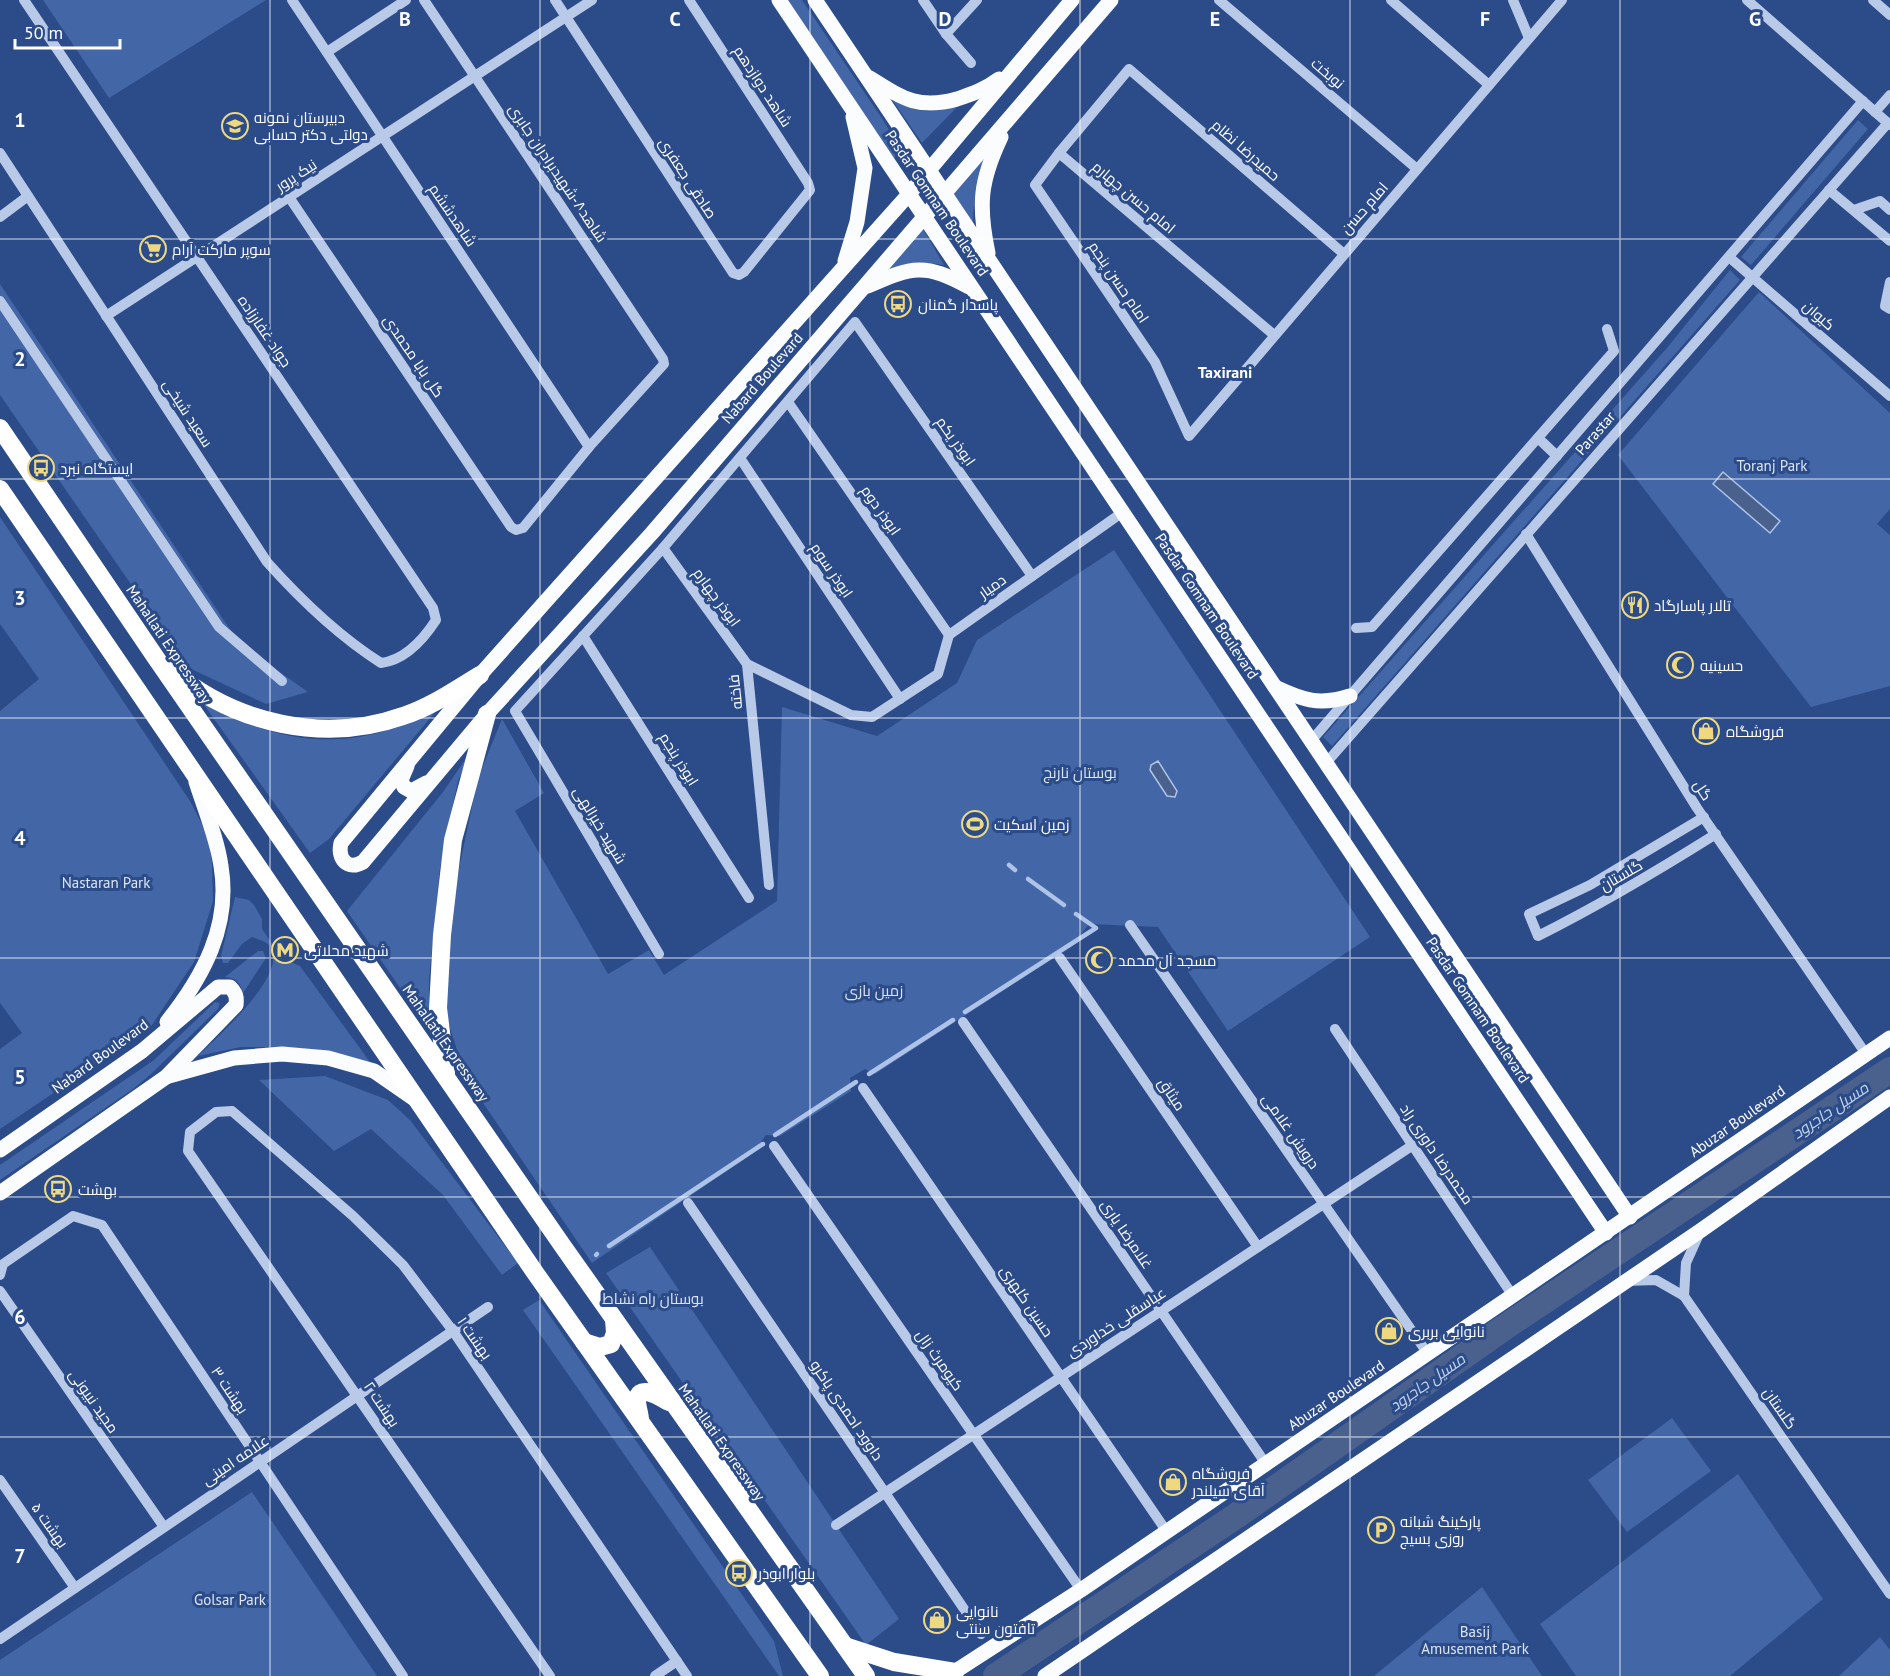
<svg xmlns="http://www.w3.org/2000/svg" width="1890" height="1676" viewBox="0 0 1890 1676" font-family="'PT Sans',Cairo,sans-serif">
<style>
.green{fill:#4366a7}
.water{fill:#4a618d;stroke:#aec3e8;stroke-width:1.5}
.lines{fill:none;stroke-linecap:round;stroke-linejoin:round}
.stream{stroke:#aec3e8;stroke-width:4.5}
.river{stroke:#4a618d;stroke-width:26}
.minor{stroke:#b9c9e8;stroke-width:10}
.major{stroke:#fbfcfe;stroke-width:15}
.highway{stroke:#fff;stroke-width:18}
.grid{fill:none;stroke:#fff;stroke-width:1.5;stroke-opacity:0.55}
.labels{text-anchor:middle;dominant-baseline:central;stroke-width:6;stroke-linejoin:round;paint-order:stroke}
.street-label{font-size:15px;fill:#fff;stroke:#2b4b89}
.poi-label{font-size:15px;fill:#fff;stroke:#2b4b89;text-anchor:start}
.park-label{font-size:15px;fill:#dce6f7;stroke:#2b4b89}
.neighbourhood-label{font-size:16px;font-weight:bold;fill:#fff;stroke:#2b4b89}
.water-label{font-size:16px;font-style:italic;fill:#c5d4ef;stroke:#2b4b89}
.grid-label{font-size:20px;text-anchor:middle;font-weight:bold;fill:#fff;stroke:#2b4b89;stroke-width:6;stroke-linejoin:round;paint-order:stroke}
</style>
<rect width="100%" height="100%" fill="#2b4b89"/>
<!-- green -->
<g class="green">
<path d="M43,0h223l-157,98z"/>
<path d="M788,0h14l81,120 12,20 3,15 -4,3 -42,-57z"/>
<path d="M893,101c28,12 39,14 67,3l-38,39z"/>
<path d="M1858,120l10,9 -117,136 -10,-8z"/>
<path d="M986,154c-9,25 -13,47 -13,73l-20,-32z"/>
<path d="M923,229l21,36c-22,-4 -38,-1 -59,7z"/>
<path d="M1730,270l10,10 -408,466 -9,-9 343,-388z"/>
<path d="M0,284l239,359 69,49 -42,12 -77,-36 -189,-273z"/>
<path d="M1759,292l131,121v96l-13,15 13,11v151l-79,21 -193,-252z"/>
<path d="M0,517l190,284 17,33 5,28 1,39 -19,61 -44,66 -150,101v-80l22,-16 -22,-30v-292l39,-32 -39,-55z"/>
<path d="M1114,550l256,387 -142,94 -70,-104 -69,-3 -17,22 -197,128 -10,-5 -15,9 1,13 -71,45 -14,-1 -13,18 -161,110 -126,-185 -18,-56 -3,-27 11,-112 22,-105 24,-59 42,74 -29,18 93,163 41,-24 15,25 113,-74 5,-194 95,29 80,-53 20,-43z"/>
<path d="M202,702c83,45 148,51 234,9l-107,128 -19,14z"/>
<path d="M473,748l-15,33 -18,87 -11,112v28l5,29 -87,-126 96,-119z"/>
<path d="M235,897l14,3 5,5 8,14v10l20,29 18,8 70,96 -44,-11 -41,-4h-44l-43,9c16,-16 95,-85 71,-111 -4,-4 -12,-6 -17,-8l-10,7 -14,19h-5l-2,-7z"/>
<path d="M258,951h5l3,7 -23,35c-3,-11 -7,-15 -18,-16z"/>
<path d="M215,1002l5,1 -2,6 -67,65 -18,15 -133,91v-15l154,-105z"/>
<path d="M325,1076l63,24 22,20 108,143 -16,12 -59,-80 -72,-66 -37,22 -75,-71z"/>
<path d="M650,1247l249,372 -33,26 -260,-372z"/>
<path d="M539,1300l235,341 9,35h-4l-256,-366z"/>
<path d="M1672,1418l39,53 -84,61 -39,-52z"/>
<path d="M1738,1474l85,125 -93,77h-154l-36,-52z"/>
<path d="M252,1492l125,184h-377v-16z"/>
<path d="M1482,1587l60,89h-168z"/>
<path d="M1880,1637l10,13v26h-51z"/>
</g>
<!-- water -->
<g class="water">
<path d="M1723,472l57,49 -10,12 -57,-49z"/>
<path d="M1158,761l19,30 -2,6 -8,-1 -17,-26 1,-5z"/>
</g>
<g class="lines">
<!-- stream -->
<g class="stream">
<path d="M1009,865l6,5"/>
<path d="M1028,879l36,26"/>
<path d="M965,1012l131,-84 -20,-14"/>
<path d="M869,1074l84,-54"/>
<path d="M775,1135l81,-53"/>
<path d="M609,1246l154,-102"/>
<path d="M596,1255l1,-1"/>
</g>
<!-- river -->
<path class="river" d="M996,1676l240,-160 269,-189 385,-257"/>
<!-- minor -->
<g class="minor">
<path d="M292,0l297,447"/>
<path d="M555,0l178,273 6,2 5,-3 66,-82 -2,-7 -119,-183"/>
<path d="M923,0l23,34 25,29"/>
<path d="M1219,0l198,169"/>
<path d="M1391,0l98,85"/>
<path d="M1513,0l16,38"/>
<path d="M1747,0l143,125"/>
<path d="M1873,0l17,15"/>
<path d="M946,34l31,-34"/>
<path d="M327,52l79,-52"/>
<path d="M1875,112l15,-17"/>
<path d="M0,153l267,409c34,38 70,73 114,101 24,-3 42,-23 55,-43l-3,-12 -409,-608"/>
<path d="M1059,153l-24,32 120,177 34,74 373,-436"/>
<path d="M1829,190l61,51"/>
<path d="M289,197l222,330 5,3 7,-2 66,-81 75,-83 -1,-5 -239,-359"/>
<path d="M1854,210l26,-9 10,9"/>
<path d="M0,217l28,-21"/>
<path d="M1729,257l161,139"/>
<path d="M1890,282l-5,24 5,3"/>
<path d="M0,301l219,326 63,54"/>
<path d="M106,316l486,-316"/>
<path d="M1274,335l-215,-182 70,-84 215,185"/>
<path d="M788,402l161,233"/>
<path d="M1538,438l19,18"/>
<path d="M740,458l160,241"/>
<path d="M1526,534l171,274 169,246"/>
<path d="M663,548l84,116 104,51 21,2 66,-43 11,-39 174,-123"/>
<path d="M1356,628l16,-1 242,-276 -7,-22"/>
<path d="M583,636l166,262"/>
<path d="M747,664l22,221"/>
<path d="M1311,741l552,-640"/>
<path d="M1326,763l562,-640"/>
<path d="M1704,817l-114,68 -61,29 9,22c62,-31 119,-65 178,-102"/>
<path d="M1130,925l298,429"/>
<path d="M659,954l-144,-243 148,-163 192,-226 177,254"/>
<path d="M1060,958l198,289"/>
<path d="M963,1022l303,442"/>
<path d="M1335,1029l178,267"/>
<path d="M863,1088l304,444"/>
<path d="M774,1146l307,444"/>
<path d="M688,1203l293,431"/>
<path d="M1700,1232l-14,31 -2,33 206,298"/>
<path d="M0,1275l3,-11 70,-48 29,9 301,451"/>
<path d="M1625,1281l31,-1 28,16"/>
<path d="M0,1291l164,236"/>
<path d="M0,1480l75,108"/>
<path d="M836,1525l577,-380"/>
<path d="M0,1639l488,-332"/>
<path d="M550,1676l-362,-525 2,-19 26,-20 16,-1 121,105 50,49 50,66 234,345"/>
<path d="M655,1676l22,-15"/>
</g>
<!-- major -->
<g class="major">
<path d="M779,0l827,1233"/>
<path d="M815,0l815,1217"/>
<path d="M1072,0l-163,194 -429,481 -139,168c-4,16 7,28 22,19l124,-148 165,-181 459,-533"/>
<path d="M870,78c32,20 48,32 87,21 15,-5 29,-10 42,-20"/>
<path d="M988,253c-10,-48 -8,-72 13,-116"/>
<path d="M845,261l12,-39 8,-54 -12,-51"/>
<path d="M868,286c45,-20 57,-23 101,1"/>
<path d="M1275,687c28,13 44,19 75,9"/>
<path d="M407,766l-6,14 3,7 7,4 15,-8"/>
<path d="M167,1022c36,-45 64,-96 54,-156 -4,-28 -16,-56 -25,-84"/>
<path d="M169,1076l65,-18 48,-4 46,4 46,13 39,27"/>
<path d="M0,1150l142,-99 76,-64h12c6,6 7,10 6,18l-70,72 -166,116"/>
<path d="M948,1676l133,-86 809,-552"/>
<path d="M1045,1676l655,-445 190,-134"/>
</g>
<!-- highway -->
<g class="highway">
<path d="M0,428l156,230 406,587 304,431"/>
<path d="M0,489l536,785 284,402"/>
<path d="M172,671c64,53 152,73 231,45 28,-9 52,-26 77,-41"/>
<path d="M446,1073l-8,-65 4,-73 11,-95 34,-126"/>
<path d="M584,1342l16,5 11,-3 4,-11 -1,-14"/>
<path d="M640,1420c0,-6 -3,-13 -3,-19 1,-19 24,-3 32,1"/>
<path d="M845,1646l49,16 61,10"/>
</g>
</g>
<!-- grid -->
<path class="grid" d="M270,0v1676M540,0v1676M810,0v1676M1080,0v1676M1350,0v1676M1620,0v1676M0,239h1890M0,479h1890M0,718h1890M0,958h1890M0,1197h1890M0,1437h1890"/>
<!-- icons -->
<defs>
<symbol id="school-ring" viewBox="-11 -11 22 22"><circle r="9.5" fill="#2b4b89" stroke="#eed981" stroke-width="1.5"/><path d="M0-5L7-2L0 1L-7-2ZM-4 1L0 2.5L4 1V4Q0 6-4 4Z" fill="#eed981"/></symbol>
<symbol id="supermarket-ring" viewBox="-11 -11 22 22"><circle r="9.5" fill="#2b4b89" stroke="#eed981" stroke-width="1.5"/><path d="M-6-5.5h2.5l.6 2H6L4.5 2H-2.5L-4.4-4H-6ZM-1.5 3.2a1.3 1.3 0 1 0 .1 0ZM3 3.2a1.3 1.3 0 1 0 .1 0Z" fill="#eed981"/></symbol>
<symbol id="bus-ring" viewBox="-11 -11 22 22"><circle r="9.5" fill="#2b4b89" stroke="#eed981" stroke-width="1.5"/><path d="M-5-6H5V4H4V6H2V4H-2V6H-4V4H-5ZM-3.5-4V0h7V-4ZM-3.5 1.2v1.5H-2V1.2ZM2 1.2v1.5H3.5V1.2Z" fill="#eed981"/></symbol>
<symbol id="restaurant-ring" viewBox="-11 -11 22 22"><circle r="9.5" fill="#2b4b89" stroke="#eed981" stroke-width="1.5"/><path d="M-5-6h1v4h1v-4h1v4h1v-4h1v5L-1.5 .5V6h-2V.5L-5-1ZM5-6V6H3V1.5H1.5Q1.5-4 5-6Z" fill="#eed981"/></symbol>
<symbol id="mosque-ring" viewBox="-11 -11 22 22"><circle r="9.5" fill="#2b4b89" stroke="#eed981" stroke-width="1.5"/><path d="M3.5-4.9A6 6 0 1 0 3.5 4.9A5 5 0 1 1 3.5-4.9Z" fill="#eed981"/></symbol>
<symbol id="shop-ring" viewBox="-11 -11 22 22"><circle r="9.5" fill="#2b4b89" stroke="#eed981" stroke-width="1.5"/><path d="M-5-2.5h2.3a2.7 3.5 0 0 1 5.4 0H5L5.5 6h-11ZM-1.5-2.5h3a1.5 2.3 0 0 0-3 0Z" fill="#eed981"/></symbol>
<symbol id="stadium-ring" viewBox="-11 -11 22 22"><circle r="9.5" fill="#2b4b89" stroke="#eed981" stroke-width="1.5"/><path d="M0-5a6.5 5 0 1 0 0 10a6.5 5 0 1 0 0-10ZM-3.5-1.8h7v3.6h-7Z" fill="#eed981"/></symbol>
<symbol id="metro-ring" viewBox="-11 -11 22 22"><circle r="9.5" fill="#2b4b89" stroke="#eed981" stroke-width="1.5"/><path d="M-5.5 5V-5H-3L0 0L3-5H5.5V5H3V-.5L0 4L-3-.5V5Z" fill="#eed981"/></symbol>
<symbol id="parking-ring" viewBox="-11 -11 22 22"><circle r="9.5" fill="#2b4b89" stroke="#eed981" stroke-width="1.5"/><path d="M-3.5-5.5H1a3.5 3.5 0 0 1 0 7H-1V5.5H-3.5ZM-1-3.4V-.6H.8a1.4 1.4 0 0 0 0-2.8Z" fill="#eed981"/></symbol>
</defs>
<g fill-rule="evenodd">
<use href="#school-ring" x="220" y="111" width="30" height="30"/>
<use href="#supermarket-ring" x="138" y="234" width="30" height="30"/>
<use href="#bus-ring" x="883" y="289" width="30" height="30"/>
<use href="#bus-ring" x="26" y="453" width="30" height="30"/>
<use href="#restaurant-ring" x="1620" y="590" width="30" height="30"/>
<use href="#mosque-ring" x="1665" y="650" width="30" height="30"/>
<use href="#shop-ring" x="1691" y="716" width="30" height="30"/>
<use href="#stadium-ring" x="960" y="809" width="30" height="30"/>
<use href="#metro-ring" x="270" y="935" width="30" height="30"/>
<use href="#mosque-ring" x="1084" y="945" width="30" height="30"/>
<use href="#bus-ring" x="43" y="1174" width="30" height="30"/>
<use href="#shop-ring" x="1374" y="1316" width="30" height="30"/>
<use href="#shop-ring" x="1158" y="1467" width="30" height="30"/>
<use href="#parking-ring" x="1366" y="1515" width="30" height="30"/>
<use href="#bus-ring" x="724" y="1558" width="30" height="30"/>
<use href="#shop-ring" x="922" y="1605" width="30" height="30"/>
</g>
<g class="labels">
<!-- street labels -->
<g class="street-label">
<text transform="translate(1328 73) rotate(41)">نوبخت</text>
<text transform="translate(763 86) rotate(57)">شاهد دوازدهم</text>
<text transform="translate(1246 150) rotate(41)">حمیدرضا نظام</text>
<text transform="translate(558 173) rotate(56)">شاهد۸-شهیدبرادران جابری</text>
<text transform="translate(296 175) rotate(-33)">نیک پرور</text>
<text transform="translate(688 178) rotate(57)">صادقی جعفری</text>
<text transform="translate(1134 197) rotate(40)">امام حسن چهارم</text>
<text transform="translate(937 203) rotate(56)">Pasdar Gomnam Boulevard</text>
<text transform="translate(1364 208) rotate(-49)">امام حسن</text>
<text transform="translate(453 215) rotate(56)">شاهدششم</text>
<text transform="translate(1119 282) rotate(56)">امام حسن پنجم</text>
<text transform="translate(1819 315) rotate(41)">کیوان</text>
<text transform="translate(265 331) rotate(56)">جواد غفارزاده</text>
<text transform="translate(414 356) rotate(56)">گل بابا محمدی</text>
<text transform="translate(762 378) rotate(-49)">Nabard Boulevard</text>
<text transform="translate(188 413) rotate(57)">سعید شیخی</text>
<text transform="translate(1595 433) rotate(-49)">Parastar</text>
<text transform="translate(956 441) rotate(55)">ابوذر یکم</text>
<text transform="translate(881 510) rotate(55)">ابوذر دوم</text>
<text transform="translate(832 570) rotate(56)">ابوذر سوم</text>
<text transform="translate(992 586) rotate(-35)">دمیار</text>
<text transform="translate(717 597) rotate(54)">ابوذر چهارم</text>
<text transform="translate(1207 606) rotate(56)">Pasdar Gomnam Boulevard</text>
<text transform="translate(169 644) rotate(56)">Mahallati Expressway</text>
<text transform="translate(735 692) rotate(-96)">فاخته</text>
<text transform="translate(679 759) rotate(58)">ابوذر پنجم</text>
<text transform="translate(1703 790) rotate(57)">گل</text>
<text transform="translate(600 825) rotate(59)">شهید خیرالهی</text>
<text transform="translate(1621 875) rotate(-30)">گلستان</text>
<text transform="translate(1478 1010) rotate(56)">Pasdar Gomnam Boulevard</text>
<text transform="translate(446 1043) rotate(55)">Mahallati Expressway</text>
<text transform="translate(100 1056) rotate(-36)">Nabard Boulevard</text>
<text transform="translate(1172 1094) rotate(56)">میثاق</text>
<text transform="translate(1737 1121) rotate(-35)">Abuzar Boulevard</text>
<text transform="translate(1291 1131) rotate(55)">درویش غلامی</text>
<text transform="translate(1437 1154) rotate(56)">محمدرضا داوری راد</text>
<text transform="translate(1127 1234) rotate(56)">غلامرضا یاری</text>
<text transform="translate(1027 1301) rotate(56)">حسین کلهری</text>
<text transform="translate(1116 1322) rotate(-33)">عباسقلی خداوردی</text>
<text transform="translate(475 1338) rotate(55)">بهشت ۱</text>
<text transform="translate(940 1360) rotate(55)">کیومرث زال</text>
<text transform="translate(230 1390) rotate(56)">بهشت ۳</text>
<text transform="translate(1336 1395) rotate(-34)">Abuzar Boulevard</text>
<text transform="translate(94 1401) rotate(55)">مجید نبیونی</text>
<text transform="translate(382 1404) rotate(56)">بهشت ۲</text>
<text transform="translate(1780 1408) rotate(55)">گلستان</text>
<text transform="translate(847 1410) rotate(56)">داوود احمدی پاکرو</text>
<text transform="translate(722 1442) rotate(55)">Mahallati Expressway</text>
<text transform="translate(235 1460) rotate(-34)">علامه امینی</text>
<text transform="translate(50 1525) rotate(55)">بهشت ۵</text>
</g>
<!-- poi labels -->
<g class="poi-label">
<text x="254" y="117">دبیرستان نمونه<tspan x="254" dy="17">دولتی دکتر حسابی</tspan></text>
<text x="172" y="249">سوپر مارکت آرام</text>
<text x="918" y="304">پاسدار گمنان</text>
<text x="60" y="468">ایستگاه نبرد</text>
<text x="1654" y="605">تالار پاسارگاد</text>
<text x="1700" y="665">حسینیه</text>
<text x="1726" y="731">فروشگاه</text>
<text x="994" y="824">زمین اسکیت</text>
<text x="304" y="950">شهید محلاتی</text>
<text x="1118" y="960">مسجد آل محمد</text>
<text x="78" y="1189">بهشت</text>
<text x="1408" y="1331">نانوایی بربری</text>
<text x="1192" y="1473">فروشگاه<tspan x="1192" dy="17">آقای سیلندر</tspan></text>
<text x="1400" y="1521">پارکینگ شبانه<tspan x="1400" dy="17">روزی بسیج</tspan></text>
<text x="758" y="1573">بلوار ابوذر</text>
<text x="956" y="1611">نانوایی<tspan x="956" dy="17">تافتون سنتی</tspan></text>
</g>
<!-- park labels -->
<g class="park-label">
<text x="1772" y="465">Toranj Park</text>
<text x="1080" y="772">بوستان نارنج</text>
<text x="106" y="882">Nastaran Park</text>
<text x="874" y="990">زمین بازی</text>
<text x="653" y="1298">بوستان راه نشاط</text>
<text x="230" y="1599">Golsar Park</text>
<text x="1475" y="1631">Basij<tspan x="1475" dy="17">Amusement Park</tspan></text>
</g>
<!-- neighbourhood labels -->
<g class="neighbourhood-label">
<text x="1225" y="372">Taxirani</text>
</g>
<!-- water labels -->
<g class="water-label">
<text transform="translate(1830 1110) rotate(-34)">مسیل جاجرود</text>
<text transform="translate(1427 1382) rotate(-35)">مسیل جاجرود</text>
</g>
</g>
<g class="grid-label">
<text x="405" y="26">B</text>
<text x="675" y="26">C</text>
<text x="945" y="26">D</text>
<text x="1215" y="26">E</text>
<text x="1485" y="26">F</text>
<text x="1755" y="26">G</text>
<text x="20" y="127">1</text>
<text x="20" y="366">2</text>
<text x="20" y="605">3</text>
<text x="20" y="845">4</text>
<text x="20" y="1084">5</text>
<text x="20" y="1324">6</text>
<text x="20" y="1563">7</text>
</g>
<!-- scale -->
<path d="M15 39v9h105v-9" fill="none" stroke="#ffffff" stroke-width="3"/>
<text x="24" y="39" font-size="18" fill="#ffffff" stroke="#2b4b89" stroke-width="4.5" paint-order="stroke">50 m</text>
</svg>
